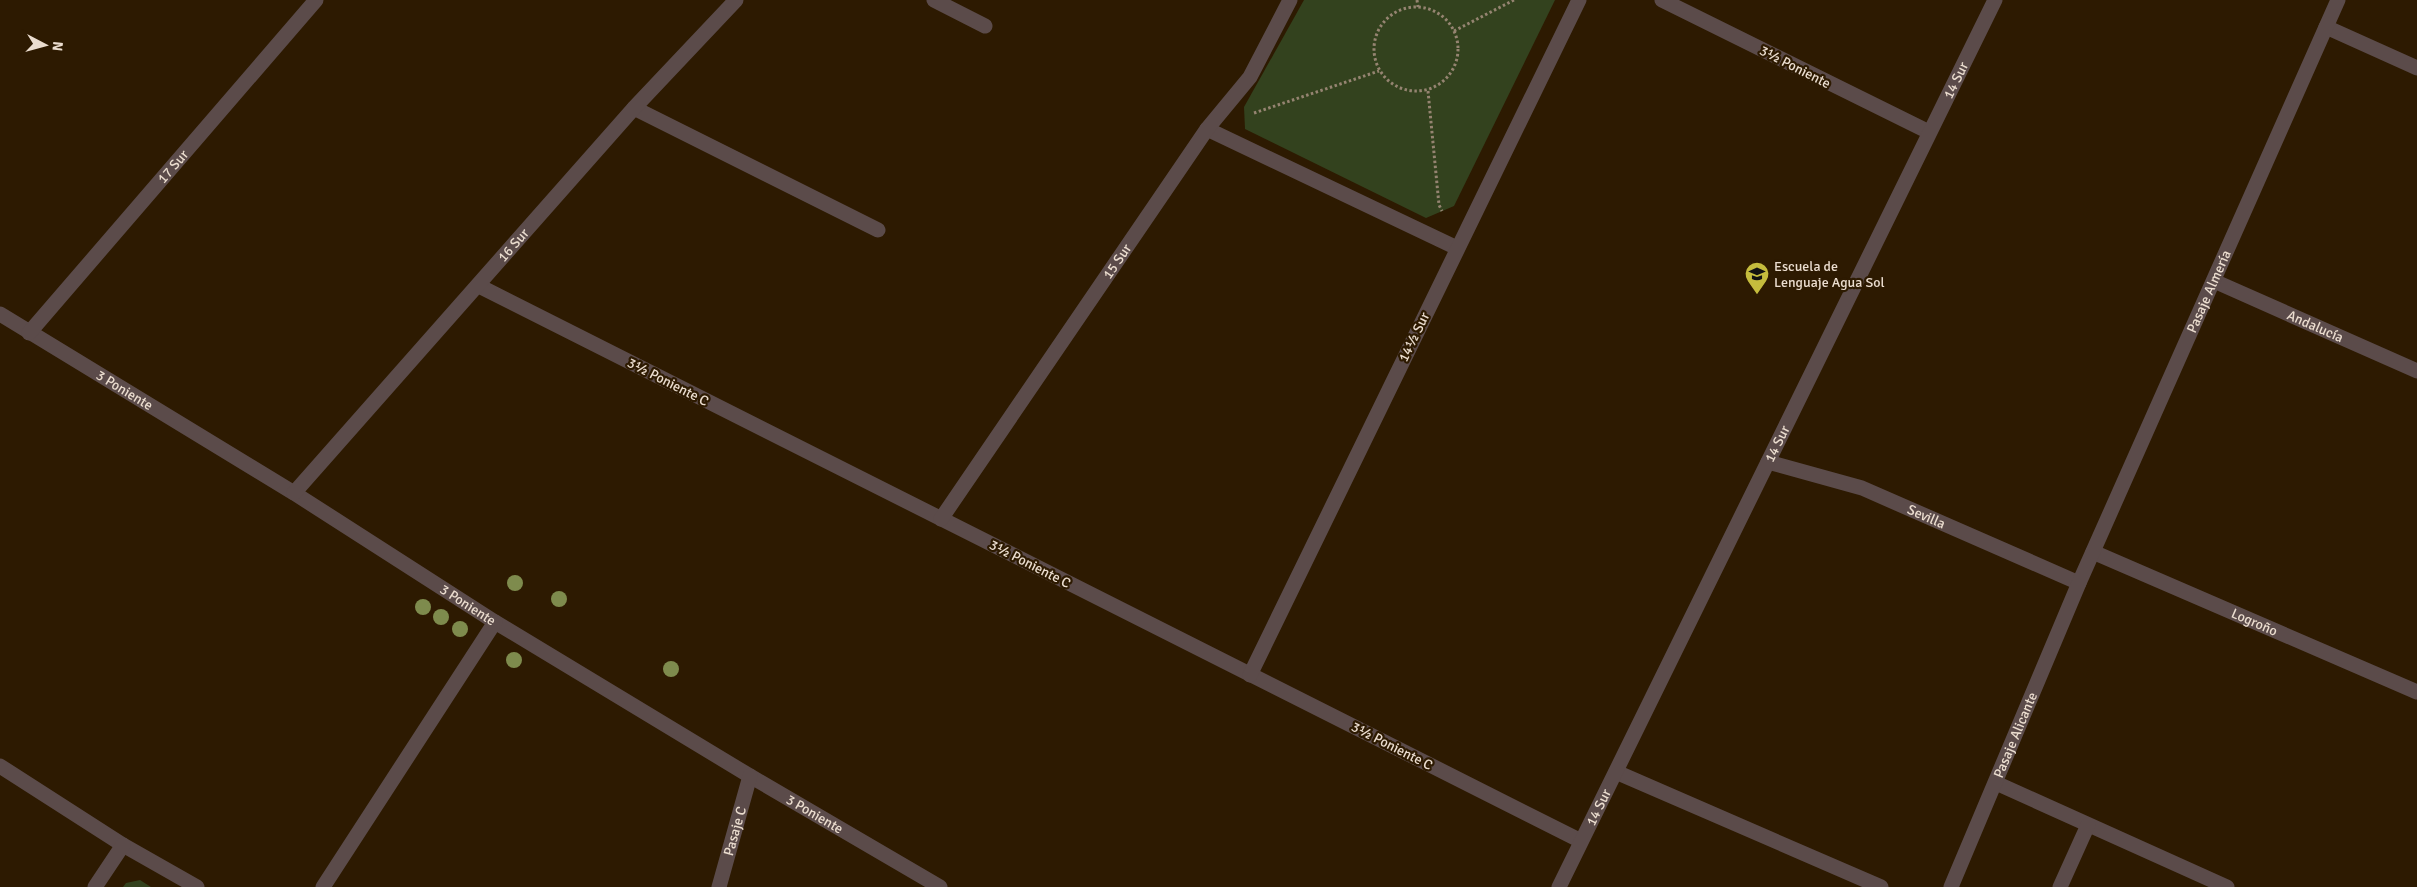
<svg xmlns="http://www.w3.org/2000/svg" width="2417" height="887" viewBox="0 0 2417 887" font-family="Signika,sans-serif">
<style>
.green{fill:#33421e}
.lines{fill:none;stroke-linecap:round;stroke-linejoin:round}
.path{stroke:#958471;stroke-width:3;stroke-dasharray:2.5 2.5;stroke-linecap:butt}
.minor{stroke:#5b4b4a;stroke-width:15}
.tree{fill:#7e8b4d}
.labels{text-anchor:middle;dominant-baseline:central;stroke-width:4.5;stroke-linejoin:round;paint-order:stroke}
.street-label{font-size:14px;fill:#ebddcf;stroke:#2d1a01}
.poi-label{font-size:14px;fill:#ebddcf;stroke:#2d1a01;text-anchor:start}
</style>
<rect width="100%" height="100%" fill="#2d1a01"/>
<!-- green -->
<g class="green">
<path d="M1304,0h251l-101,206 -28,12 -181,-89 -1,-22z"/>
<path d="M140,880l11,7h-28l3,-4z"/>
</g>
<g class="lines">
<!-- path -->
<g class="path">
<path d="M1417,0l1,7"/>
<circle cx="1416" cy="49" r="42"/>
<path d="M1454,31l60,-31"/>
<path d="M1428,91l11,114 3,6"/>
<path d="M1254,113l125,-42"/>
</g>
<!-- minor -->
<g class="minor">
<path d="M934,0l51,26"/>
<path d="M1662,0l267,132"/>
<path d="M2326,27l91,41"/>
<path d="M634,108l244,122"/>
<path d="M1207,129l250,119"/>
<path id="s1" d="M2214,281l203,90"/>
<path d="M479,286l1102,555"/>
<path id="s2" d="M0,314l294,179 201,129 255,154 190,111"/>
<path id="s3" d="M29,333l287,-333"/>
<path id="s4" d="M1768,462l94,26 217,95"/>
<path id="s5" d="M294,493l340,-385 102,-108"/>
<path id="s6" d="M941,519l266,-390 43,-52 40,-77"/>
<path id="s7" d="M2093,552l324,140"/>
<path d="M1250,675l329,-675"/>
<path d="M0,766l123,79 74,42"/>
<path d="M1616,772l265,115"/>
<path d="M1996,783l231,104"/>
<path d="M95,887l28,-42"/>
<path d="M323,887l172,-265"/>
<path id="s8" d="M719,887l31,-111"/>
<path id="s9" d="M1559,887l436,-887"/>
<path id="s10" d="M1951,887l128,-304 259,-583"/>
<path d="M2060,887l28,-62"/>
</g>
</g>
<!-- trees -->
<g class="tree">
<circle cx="515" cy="583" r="8"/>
<circle cx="559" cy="599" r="8"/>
<circle cx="423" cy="607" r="8"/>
<circle cx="441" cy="617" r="8"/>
<circle cx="460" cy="629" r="8"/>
<circle cx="514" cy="660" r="8"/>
<circle cx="671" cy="669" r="8"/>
</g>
<!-- icons -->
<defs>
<symbol id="school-pin" viewBox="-11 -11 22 30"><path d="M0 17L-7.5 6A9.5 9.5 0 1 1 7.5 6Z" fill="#c5bc3d" stroke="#2d1a01"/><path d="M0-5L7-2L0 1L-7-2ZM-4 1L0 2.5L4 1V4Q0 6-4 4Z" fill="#111"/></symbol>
</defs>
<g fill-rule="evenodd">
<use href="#school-pin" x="1743" y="260" width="28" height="38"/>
</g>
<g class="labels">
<!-- street labels -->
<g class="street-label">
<text transform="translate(1795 67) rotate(27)">3½ Poniente</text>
<text stroke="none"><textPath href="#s9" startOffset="899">14 Sur</textPath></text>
<text stroke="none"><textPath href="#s3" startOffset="220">17 Sur</textPath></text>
<text stroke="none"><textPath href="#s5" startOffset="331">16 Sur</textPath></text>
<text stroke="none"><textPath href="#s6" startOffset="312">15 Sur</textPath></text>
<text stroke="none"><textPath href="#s10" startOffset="649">Pasaje Almería</textPath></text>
<text stroke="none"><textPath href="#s1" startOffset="111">Andalucía</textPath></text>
<text transform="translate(1414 337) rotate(-64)">14½ Sur</text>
<text transform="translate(668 382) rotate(27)">3½ Poniente C</text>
<text stroke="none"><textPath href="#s2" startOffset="146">3 Poniente</textPath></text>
<text stroke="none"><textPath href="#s9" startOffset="494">14 Sur</textPath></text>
<text stroke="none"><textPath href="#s4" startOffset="168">Sevilla</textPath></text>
<text transform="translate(1030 564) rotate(27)">3½ Poniente C</text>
<text stroke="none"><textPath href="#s2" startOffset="551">3 Poniente</textPath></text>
<text stroke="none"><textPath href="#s7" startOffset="176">Logroño</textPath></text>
<text stroke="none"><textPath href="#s10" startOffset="165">Pasaje Alicante</textPath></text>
<text transform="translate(1392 746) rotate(27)">3½ Poniente C</text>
<text stroke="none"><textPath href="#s9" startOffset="89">14 Sur</textPath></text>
<text stroke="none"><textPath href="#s2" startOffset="956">3 Poniente</textPath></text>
<text stroke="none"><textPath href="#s8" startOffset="58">Pasaje C</textPath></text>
</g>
<!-- poi labels -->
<g class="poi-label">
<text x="1774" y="266">Escuela de<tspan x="1774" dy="16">Lenguaje Agua Sol</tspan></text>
</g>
</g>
<!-- north arrow -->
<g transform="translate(45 45) rotate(96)" stroke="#2d1a01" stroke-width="4" paint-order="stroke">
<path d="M0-4L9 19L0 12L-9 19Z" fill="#ebddcf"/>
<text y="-8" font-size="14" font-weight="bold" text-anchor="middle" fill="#ebddcf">N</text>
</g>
</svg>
